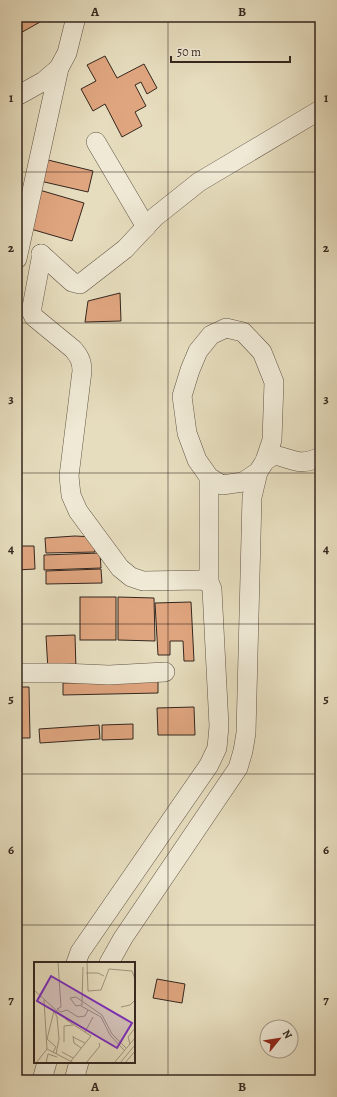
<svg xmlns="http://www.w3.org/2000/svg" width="337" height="1097" viewBox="0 0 337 1097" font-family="Alegreya,serif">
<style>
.building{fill:#dfa57f;stroke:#35261e}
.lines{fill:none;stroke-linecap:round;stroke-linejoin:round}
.minor-casing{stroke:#615446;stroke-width:20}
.minor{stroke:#efe9d5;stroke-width:19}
.grid{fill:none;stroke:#35261e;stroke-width:1;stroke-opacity:0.55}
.inset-road{fill:none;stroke:#9f947e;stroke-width:1}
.view{fill:#7b2cbf;fill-opacity:0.15;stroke:#7b2cbf;stroke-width:2}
.inset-edge{fill:none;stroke:#35261e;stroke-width:2}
.neatline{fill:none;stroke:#35261e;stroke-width:1.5}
.grid-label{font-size:13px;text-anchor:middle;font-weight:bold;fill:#35261e}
</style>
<rect width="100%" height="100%" fill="#e6ddbe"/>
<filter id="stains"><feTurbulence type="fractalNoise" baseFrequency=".005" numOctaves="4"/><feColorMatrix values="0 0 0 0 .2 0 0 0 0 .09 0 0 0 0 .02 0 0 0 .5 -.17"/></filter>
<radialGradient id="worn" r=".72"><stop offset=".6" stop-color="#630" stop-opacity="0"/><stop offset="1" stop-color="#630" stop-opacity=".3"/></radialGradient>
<!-- building -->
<g class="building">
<path d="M17,17h20l3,5 -23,13z"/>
<path d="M105,56l12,22 27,-14 13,24 -10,6 -6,-12 -6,3 11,21 -11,6 7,14 -20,11 -17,-33 -12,7 -12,-22 15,-8 -9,-16z"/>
<path d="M44,159l49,12 -5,21 -48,-11z"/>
<path d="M36,189l48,14 -12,38 -48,-14z"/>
<path d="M120,293l1,28 -36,1 3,-21z"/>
<path d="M75,536l19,1 1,15 -49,1 -1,-15z"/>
<path d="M17,546h17l1,23 -18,1z"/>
<path d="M100,553l1,15 -57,2v-15z"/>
<path d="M101,569l1,14 -56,1v-13z"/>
<rect x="80" y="597" width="36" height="43"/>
<path d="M118,597l36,1 1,43 -37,-1z"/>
<path d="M191,602l3,59h-10l-1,-20h-13v14h-12l-3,-52z"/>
<path d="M75,635l1,35h-28l-2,-34z"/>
<path d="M158,681v12l-95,2v-12z"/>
<path d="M17,687h12l1,51h-13z"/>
<path d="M194,707l1,28h-37l-1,-27z"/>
<path d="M133,724v15l-31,1v-15z"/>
<path d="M99,725l1,14 -60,4 -1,-14z"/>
<path d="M157,979l28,5 -3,19 -29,-5z"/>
</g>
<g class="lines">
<defs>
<g id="minor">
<path d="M17,96l27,-15 15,-13"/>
<path d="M96,142l50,85"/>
<path d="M41,254v5l-9,48v6l2,4 39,32c6,7 9,12 9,22l-13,105 2,19 7,16 42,57 11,9 12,4 58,-1 8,2"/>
<path d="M41,254l31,28 8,2 45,-35 30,-32 44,-35 121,-72"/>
<path d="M17,259l42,-191 8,-15 9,-36"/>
<path d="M265,461l9,-6c21,4 24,12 46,2"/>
<path d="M17,673h46l46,2 56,-3"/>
<path d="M76,963l4,-11 129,-187 8,-17 2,-22 -7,-137 -3,-7v-105"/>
<path d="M109,963l14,-25 115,-170 5,-17 3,-18 6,-236 6,-25 7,-11 7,-21 2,-58 -12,-30 -19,-20 -17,-4 -15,7 -13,16 -8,19 -8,26 5,37 10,27 12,17 13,8 21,-3 15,-10"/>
<path d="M42,1080l5,-18"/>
<path d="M74,1080l5,-18"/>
</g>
</defs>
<!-- minor casing -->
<use href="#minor" class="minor-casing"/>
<!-- minor -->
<use href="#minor" class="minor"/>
</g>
<!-- grid -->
<path class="grid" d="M168,17v1063M17,172h303M17,323h303M17,473h303M17,624h303M17,774h303M17,925h303"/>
<!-- overview -->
<g transform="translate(34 962)">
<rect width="101" height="101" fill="#e6ddbe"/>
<path class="inset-road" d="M24,0l3,45 -4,2 4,3 6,-2 11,7 7,-1 3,-6M53,0l1,29 13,-1 8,-21 23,2 3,8M52,11h12l6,3M0,28l34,31 23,15 -20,25M10,38l3,49 27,14M48,39l1,-34M48,40v3l-6,1 -6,-8 6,-1 26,18 10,19 14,14M47,44l20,11 9,18 14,15M87,45l9,-2 5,-5M51,70l8,-15M39,74l1,7 7,5M39,75l12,6M30,80v-16l9,-1M96,82l-2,-7 7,-9M19,90l3,-5 -9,-8 7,-28 3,6 2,22 -3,15M28,90l11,6M2,101l11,-14M12,101l2,-9 9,3M52,101l14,-17 -1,-3M80,101l21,-25M86,101l15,-18M91,101l10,-12"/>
<path class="view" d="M17,14l81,47 -15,25 -80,-47z"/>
<rect width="101" height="101" class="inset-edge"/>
</g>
<!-- margin -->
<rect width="337" height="1097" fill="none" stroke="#e6ddbe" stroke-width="44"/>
<!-- north arrow -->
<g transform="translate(279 1039) rotate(60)"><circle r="19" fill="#efe9d5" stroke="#a59b8c"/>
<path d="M0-3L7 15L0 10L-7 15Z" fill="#8f2418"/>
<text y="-6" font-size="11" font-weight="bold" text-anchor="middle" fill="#35261e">N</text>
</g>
<!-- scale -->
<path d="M171 56v6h119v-6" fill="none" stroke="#35261e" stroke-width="2"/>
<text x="177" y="56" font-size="12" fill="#35261e" stroke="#efe9d5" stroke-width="3" paint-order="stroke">50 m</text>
<rect x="22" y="22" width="293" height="1053" class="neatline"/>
<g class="grid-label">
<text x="95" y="16">A</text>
<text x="242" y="16">B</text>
<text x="11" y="102">1</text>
<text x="326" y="102">1</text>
<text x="11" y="252">2</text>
<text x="326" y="252">2</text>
<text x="11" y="403">3</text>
<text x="326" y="403">3</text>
<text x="11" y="553">4</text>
<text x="326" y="553">4</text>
<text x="11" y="703">5</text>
<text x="326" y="703">5</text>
<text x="11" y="854">6</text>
<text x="326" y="854">6</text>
<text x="11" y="1004">7</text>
<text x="326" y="1004">7</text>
<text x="95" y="1091">A</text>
<text x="242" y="1091">B</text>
</g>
<rect width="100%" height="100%" filter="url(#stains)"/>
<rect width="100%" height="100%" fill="url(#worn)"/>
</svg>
